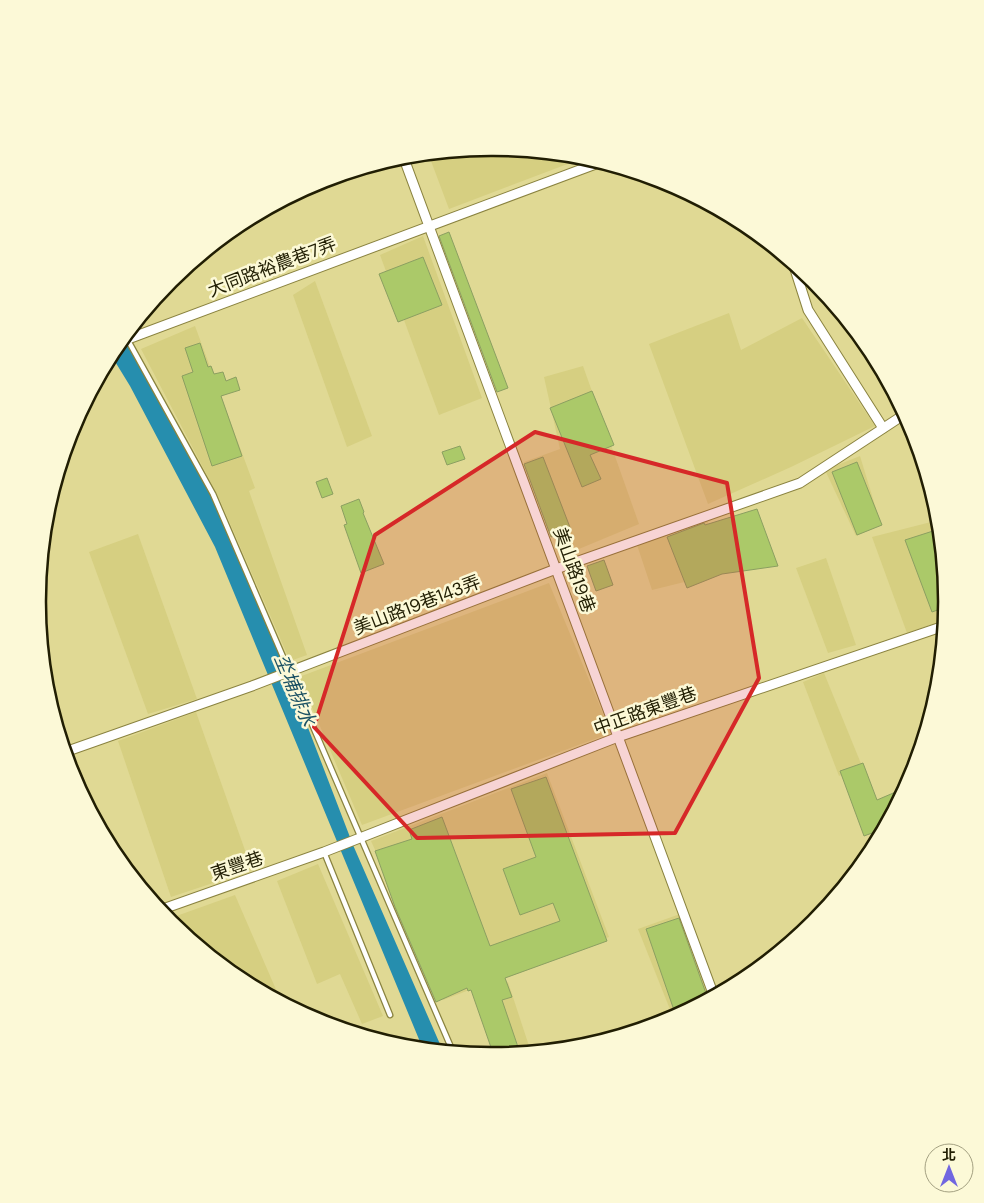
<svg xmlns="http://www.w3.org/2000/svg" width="984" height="1203" viewBox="0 0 984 1203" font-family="'DM Sans','Noto Sans TC',sans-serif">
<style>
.built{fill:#d6cf81}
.water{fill:#268eae}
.building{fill:#abc969;stroke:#8b9f61}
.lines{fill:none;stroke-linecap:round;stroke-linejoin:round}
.service-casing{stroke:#8a8340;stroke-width:7}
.minor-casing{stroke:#8a8340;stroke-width:11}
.service{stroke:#fff;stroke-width:4.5}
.minor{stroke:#fff;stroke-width:9}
.marked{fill:#d62828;fill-opacity:0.2;stroke:#d62828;stroke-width:4;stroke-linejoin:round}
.labels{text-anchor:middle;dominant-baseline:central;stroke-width:5;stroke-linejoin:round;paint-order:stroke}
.street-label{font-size:18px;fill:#211e03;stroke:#fcf9d7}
.water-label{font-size:19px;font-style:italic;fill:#1c5264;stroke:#fcf9d7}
.rim{fill:none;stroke:#211e03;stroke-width:2.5}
</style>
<rect width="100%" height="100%" fill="#e0d994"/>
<!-- built -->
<g class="built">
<path d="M492,147l89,9 5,1 -137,52 -21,-56z"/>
<path d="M423,236l59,162 -43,17 -59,-160z"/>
<path d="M315,281l57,155 -25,11 -54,-152z"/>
<path d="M729,313l12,37 61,-32 73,108 -84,41 -83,37 -59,-160z"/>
<path d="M195,326l60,162 -6,3 58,164 -17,6 -71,-163 -78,-149z"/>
<path d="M583,366l56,158 -77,32 -38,-94 36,-13 -16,-72z"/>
<path d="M860,456l21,69 -25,11 -31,-66z"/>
<path d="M707,520l18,52 -73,18 -15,-45z"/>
<path d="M935,521l4,7 7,73 -1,19 -38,13 -35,-96z"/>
<path d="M138,534l59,165 -49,15 -59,-162z"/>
<path d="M826,558l30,87 -28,8 -32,-85z"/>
<path d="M549,583l62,150 -249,92 -63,-148z"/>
<path d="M824,673l38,93 -23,10 -36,-94z"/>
<path d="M196,712l56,158 -81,27 -53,-156z"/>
<path d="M547,773l62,164 -166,63 -72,-159z"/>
<path d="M318,864l65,152 -21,8 -22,-50 -23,10 -40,-103z"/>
<path d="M235,895l46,106 -42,-22 -71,-60z"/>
<path d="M680,914l29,85 -36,18 -35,-88z"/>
<path d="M508,982l23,70 -35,4 -21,-61z"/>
</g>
<!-- water -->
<path class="water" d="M123,338l72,120 79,181 79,206 90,206 -20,-2 -208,-502 -85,-161 -19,-31z"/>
<!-- building -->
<g class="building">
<path d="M449,232l59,156 -11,4 -58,-156z"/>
<path d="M423,257l19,48 -44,17 -19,-48z"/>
<path d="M200,343l8,24 3,-1 3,8 9,-2 3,9 10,-4 4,13 -19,6 21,60 -30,10 -30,-90 11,-4 -8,-24z"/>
<path d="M592,391l22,54 -24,10 11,24 -19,8 -32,-79z"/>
<path d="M460,446l5,13 -18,6 -5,-13z"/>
<path d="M543,457l28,73 -20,7 -27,-73z"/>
<path d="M857,462l25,63 -25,10 -25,-63z"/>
<path d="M327,478l6,16 -11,4 -6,-16z"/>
<path d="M359,499l5,13 -1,1 21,51 -23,9 -17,-48 3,-1 -6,-18z"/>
<path d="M757,509l21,57 -56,8 -35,14 -20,-51 37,-14 1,2z"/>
<path d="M933,531l7,6 6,65v5l-14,5 -27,-72z"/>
<path d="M604,560l9,25 -17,6 -9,-25z"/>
<path d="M863,763l14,37 28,-12 -14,27 -7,3 2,6 -3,5 -19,7 -24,-65z"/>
<path d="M546,777l61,164 -102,37 7,19 -10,3 17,50 -15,5 -10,1 -23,-66 -3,1 -1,-3 -31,14 -41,-95 -20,-56 37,-12 -3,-9 33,-13 48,129 70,-25 -7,-18 -33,12 -17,-46 33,-12 -25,-68z"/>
<path d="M679,918l29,81 -32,17 -30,-87z"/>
</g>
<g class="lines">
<defs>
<g id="service">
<path d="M125,335l88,159 240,558"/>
<path d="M324,852l66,163"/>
</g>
<g id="minor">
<path d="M403,156l311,840"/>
<path d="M793,263l15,47 75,118"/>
<path d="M120,342l481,-180"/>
<path d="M65,752l187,-66 304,-117 244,-86 105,-69"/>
<path d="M160,910l164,-58 294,-115 326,-111"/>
</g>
</defs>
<!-- service casing -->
<use href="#service" class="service-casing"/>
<!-- minor casing -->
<use href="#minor" class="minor-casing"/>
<!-- service -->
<use href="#service" class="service"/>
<!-- minor -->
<use href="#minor" class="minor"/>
</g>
<!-- marked area -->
<path class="marked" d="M535,432l192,51 32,195 -84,155 -258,5 -103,-111 61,-192z"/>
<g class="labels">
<!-- street labels -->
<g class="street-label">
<text transform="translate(272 267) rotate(-21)">大同路裕農巷7弄</text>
<text transform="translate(574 570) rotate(70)">美山路19巷</text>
<text transform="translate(417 605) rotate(-21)">美山路19巷143弄</text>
<text transform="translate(645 711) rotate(-20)">中正路東豐巷</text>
<text transform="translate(237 866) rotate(-19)">東豐巷</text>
</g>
<!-- water labels -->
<g class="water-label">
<text transform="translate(295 690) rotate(67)">坔埔排水</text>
</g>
</g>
<!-- crop -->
<path d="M0 0H984V1203H0ZM491 156H493A445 445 0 0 1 938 601V602A445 445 0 0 1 493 1047H491A445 445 0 0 1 46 602V601A445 445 0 0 1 491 156Z" fill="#fcf9d7" fill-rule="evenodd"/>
<path class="rim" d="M491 156H493A445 445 0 0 1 938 601V602A445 445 0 0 1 493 1047H491A445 445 0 0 1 46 602V601A445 445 0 0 1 491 156Z"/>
<!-- north arrow -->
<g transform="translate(949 1168)"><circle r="24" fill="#fcf9d7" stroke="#a4a182"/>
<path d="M0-4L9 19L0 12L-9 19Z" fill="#7166e0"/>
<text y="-8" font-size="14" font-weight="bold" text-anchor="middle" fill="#211e03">北</text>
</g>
</svg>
